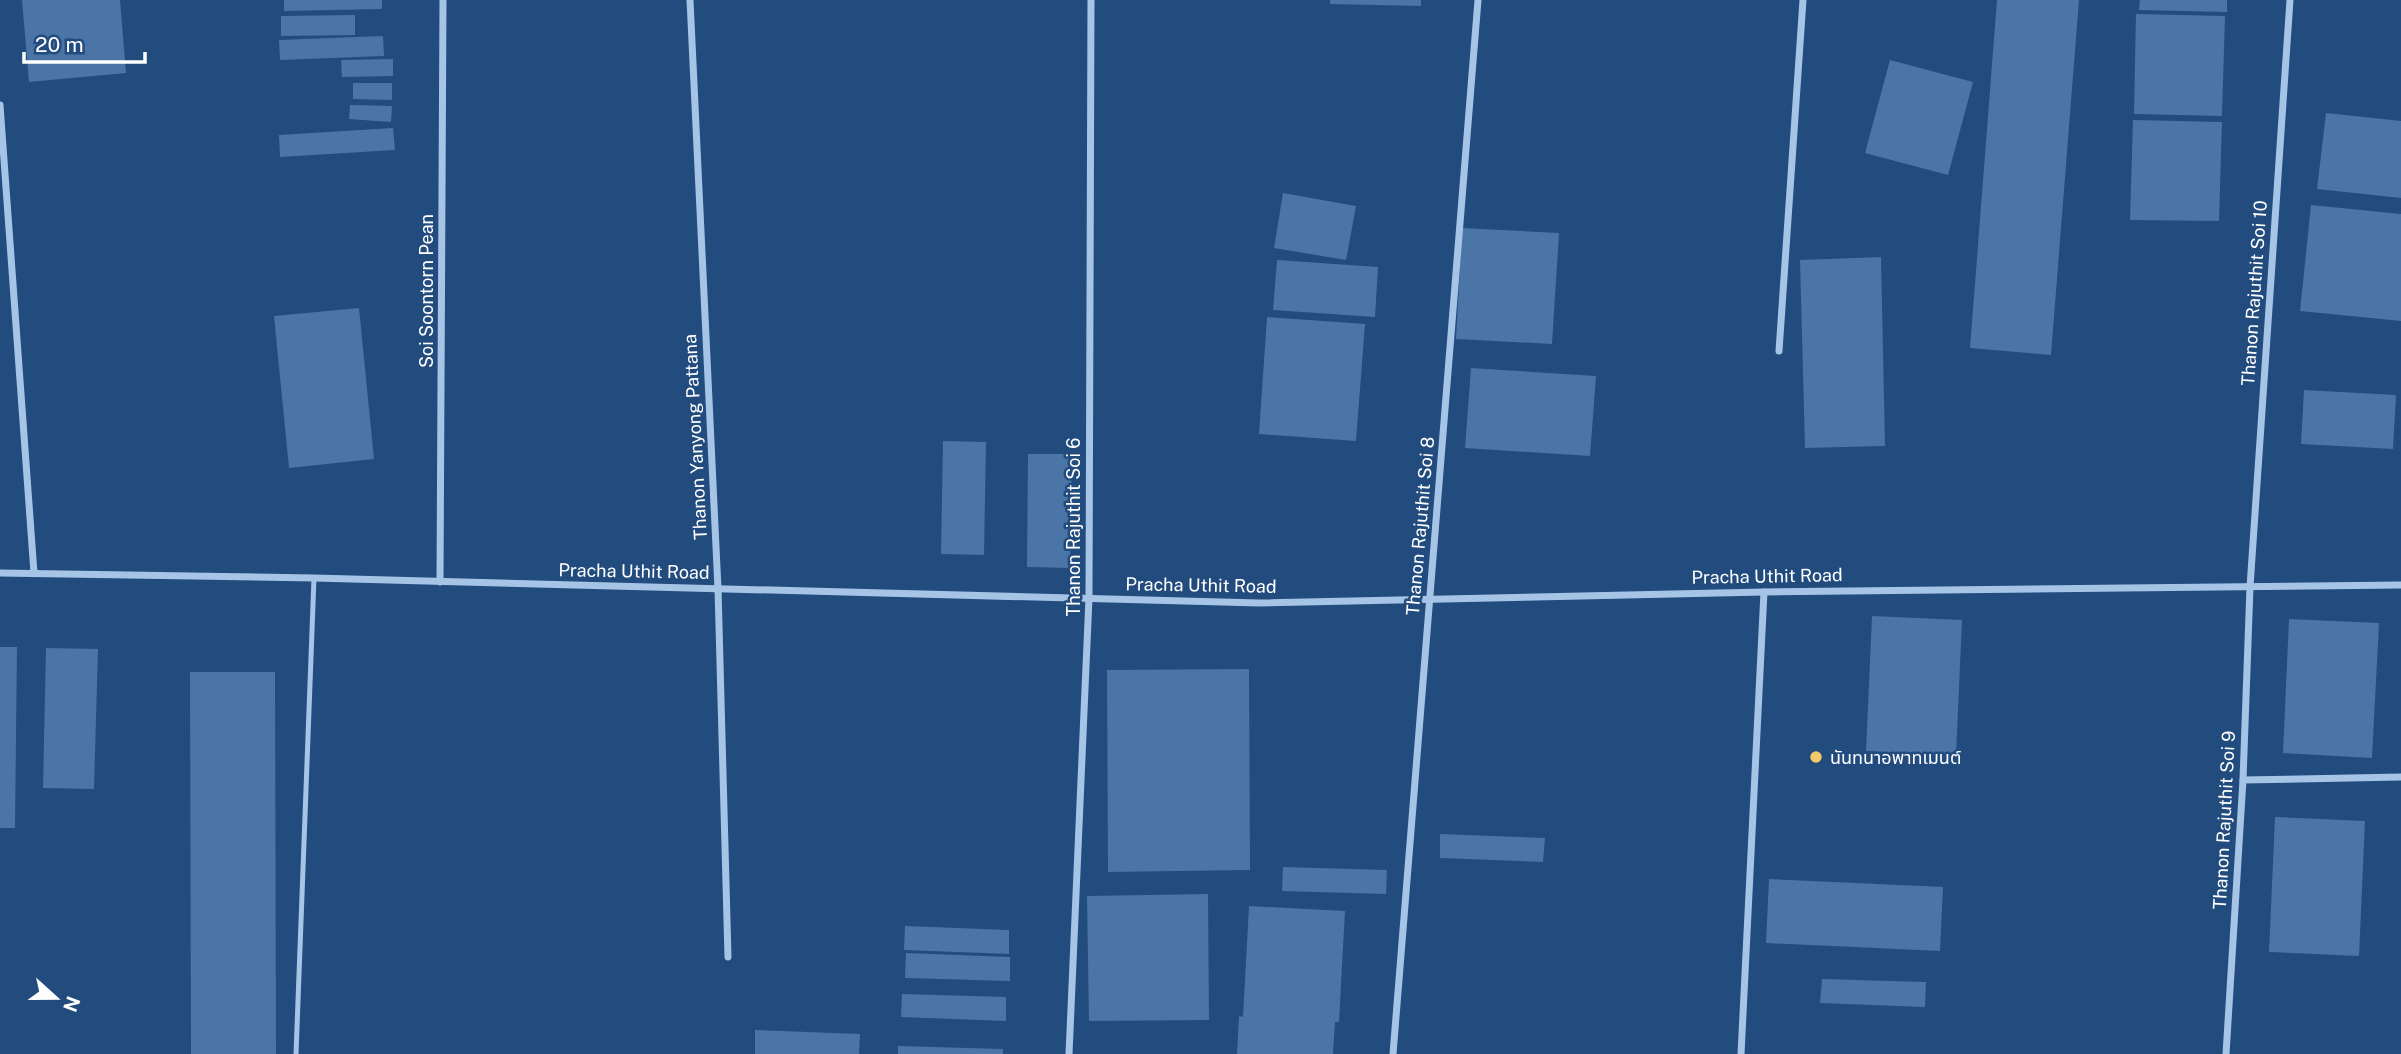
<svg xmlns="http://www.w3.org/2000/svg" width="2401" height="1054" viewBox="0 0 2401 1054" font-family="'Public Sans','Noto Sans Thai',sans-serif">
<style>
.building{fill:#4b74a7}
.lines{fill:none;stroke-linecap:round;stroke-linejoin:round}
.service{stroke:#a6c4e6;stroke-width:5}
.minor{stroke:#a6c4e6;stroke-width:7}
.poi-dot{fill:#f2ca68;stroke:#224b7e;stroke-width:2.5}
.labels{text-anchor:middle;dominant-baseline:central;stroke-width:5;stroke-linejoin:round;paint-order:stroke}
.street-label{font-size:18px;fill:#fff;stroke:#224b7e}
.poi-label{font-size:18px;fill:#fff;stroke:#224b7e;text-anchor:start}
</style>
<rect width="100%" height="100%" fill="#224b7e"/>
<!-- building -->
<g class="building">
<path d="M22,0h98l6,73 -97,9z"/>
<path d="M284,0h98v9l-98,2z"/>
<path d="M1330,0h91v6l-91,-2z"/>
<path d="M1997,0h82l-28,355 -81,-7z"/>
<path d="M2140,0h87v12l-88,-2z"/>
<path d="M2136,14l89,2 -3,100 -88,-2z"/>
<path d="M355,15v20l-74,1v-20z"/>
<path d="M383,36l1,20 -104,4 -1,-20z"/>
<path d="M393,59v17l-51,1 -1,-17z"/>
<path d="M1890,60l83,22 -25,93 -83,-22z"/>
<path d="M353,83h39v17l-39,-1z"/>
<path d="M350,105l42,1 -1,16 -42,-3z"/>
<path d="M2326,113l75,8v77l-84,-9z"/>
<path d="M2133,120l89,2 -3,99 -89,-1z"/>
<path d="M393,128l2,22 -115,7 -1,-22z"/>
<path d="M1283,193l73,13 -10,54 -72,-12z"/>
<path d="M2311,205l90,9v107l-101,-10z"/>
<path d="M1462,228l97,5 -7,111 -96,-5z"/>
<path d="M1881,257l4,189 -80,2 -5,-188z"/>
<path d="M1277,260l101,7 -3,50 -102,-7z"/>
<path d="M359,308l15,151 -85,9 -15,-152z"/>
<path d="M1267,317l98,7 -9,117 -97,-7z"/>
<path d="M1471,368l125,8 -6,80 -125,-8z"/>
<path d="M2304,390l92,5 -3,54 -92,-5z"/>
<path d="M943,441l43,1 -2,113 -43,-1z"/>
<path d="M1028,454h44l-2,114 -43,-1z"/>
<path d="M1872,616l90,4 -6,135 -90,-4z"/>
<path d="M2289,619l90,4 -7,135 -89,-5z"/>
<path d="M0,647h17l-2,181h-15z"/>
<path d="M46,648l52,1 -4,140 -51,-1z"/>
<path d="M1249,669l1,201 -142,2 -1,-202z"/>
<path d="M190,672h85l1,382h-85z"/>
<path d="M2275,817l90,4 -6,135 -90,-4z"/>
<path d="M1440,834l105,4 -2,24 -103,-4z"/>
<path d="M1283,867l104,3 -1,24 -104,-3z"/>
<path d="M1769,879l174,8 -3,64 -174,-8z"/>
<path d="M1208,894l1,126 -120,1 -2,-125z"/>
<path d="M1249,906l96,5 -6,111h-4l-2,32h-96l2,-38 4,1z"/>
<path d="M905,926l104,4v24l-105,-4z"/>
<path d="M906,953l104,4v24l-105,-3z"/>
<path d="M1822,979l104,3 -1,25 -105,-4z"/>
<path d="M902,994l104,3v24l-105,-4z"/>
<path d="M755,1030l105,4 -1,20h-104z"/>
<path d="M898,1046l105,3v5h-105z"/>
</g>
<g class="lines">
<!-- service -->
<path class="service" d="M296,1054l18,-476"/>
<!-- minor -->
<g class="minor">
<path d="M690,0l28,589 10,368"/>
<path d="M0,105l34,468"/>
<path d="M1779,351l24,-351"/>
<path d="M0,573l314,5 945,25 505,-11 637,-7"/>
<path d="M440,582l3,-582"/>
<path d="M2243,780l158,-3"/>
<path d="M1069,1054l20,-456 2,-598"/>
<path d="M1393,1054l85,-1054"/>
<path d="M1741,1054l23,-462"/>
<path d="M2226,1054l17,-274 7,-193 40,-587"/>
</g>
</g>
<!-- markers -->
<circle class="poi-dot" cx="1816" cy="757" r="7"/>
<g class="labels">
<!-- street labels -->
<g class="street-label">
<text transform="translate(426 291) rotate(-90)">Soi Soontorn Pean</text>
<text transform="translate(2254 293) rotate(-86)">Thanon Rajuthit Soi 10</text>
<text transform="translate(695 437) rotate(-93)">Thanon Yanyong Pattana</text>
<text transform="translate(1420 526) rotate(-85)">Thanon Rajuthit Soi 8</text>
<text transform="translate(1073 527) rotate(-90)">Thanon Rajuthit Soi 6</text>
<text transform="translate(634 571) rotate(1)">Pracha Uthit Road</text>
<text transform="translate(1767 576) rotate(-1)">Pracha Uthit Road</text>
<text transform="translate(1201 585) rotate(1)">Pracha Uthit Road</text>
<text transform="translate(2224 820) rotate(-87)">Thanon Rajuthit Soi 9</text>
</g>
<!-- poi labels -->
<g class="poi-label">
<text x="1830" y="757">นันทนาอพาทเมนต์</text>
</g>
</g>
<!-- north arrow -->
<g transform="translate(56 998) rotate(111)" stroke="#224b7e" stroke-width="5" paint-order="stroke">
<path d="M0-5L12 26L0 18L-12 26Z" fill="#ffffff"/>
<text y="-10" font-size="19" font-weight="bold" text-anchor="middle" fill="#ffffff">N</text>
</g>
<!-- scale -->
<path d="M24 52v10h121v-10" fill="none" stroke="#ffffff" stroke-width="3.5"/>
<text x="35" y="52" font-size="21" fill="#ffffff" stroke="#224b7e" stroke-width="5" paint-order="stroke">20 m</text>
</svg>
